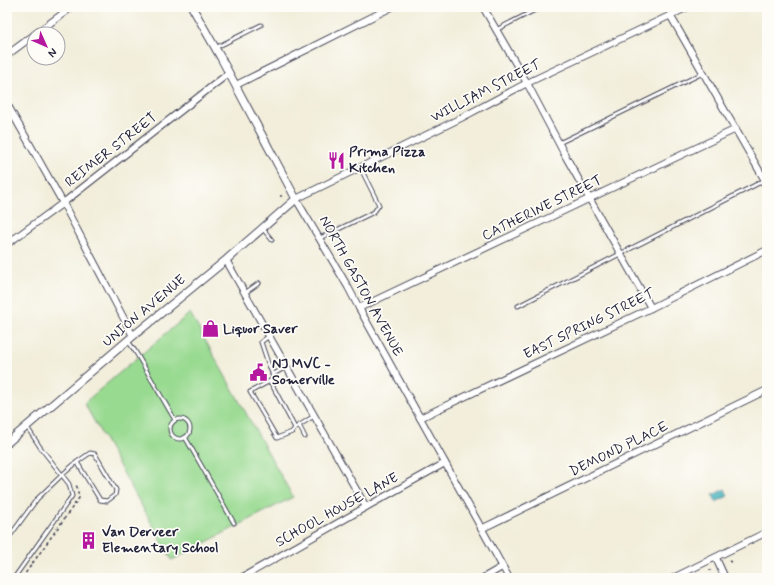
<svg xmlns="http://www.w3.org/2000/svg" width="774" height="585" viewBox="0 0 774 585" font-family="Mynerve,sans-serif">
<style>
.green{fill:#99da91;stroke:#5e7e66}
.water{fill:#40b0bb;stroke:#31697b}
.lines{fill:none;stroke-linecap:round;stroke-linejoin:round}
.service-casing{stroke:#414153;stroke-width:5}
.minor-casing{stroke:#414153;stroke-width:8}
.tertiary-casing{stroke:#414153;stroke-width:9}
.path{stroke:#414153;stroke-width:1.5;stroke-dasharray:3 3;stroke-linecap:butt}
.service{stroke:#fff;stroke-width:3}
.minor{stroke:#fff;stroke-width:6}
.tertiary{stroke:#fff;stroke-width:7}
.labels{text-anchor:middle;dominant-baseline:central;stroke-width:3.5;stroke-linejoin:round;paint-order:stroke}
.street-label{font-size:14px;fill:#22223b;stroke:#fdfcf7}
.poi-label{font-size:14px;font-weight:bold;fill:#22223b;stroke:#fdfcf7;text-anchor:start}
</style>
<rect width="100%" height="100%" fill="#fdfcf7"/>
<filter id="ink" filterUnits="userSpaceOnUse"><feTurbulence type="fractalNoise" baseFrequency=".025" numOctaves="2"/><feDisplacementMap in="SourceGraphic" scale="8" xChannelSelector="R" yChannelSelector="G"/><feConvolveMatrix kernelMatrix="1 2 1 2 8 2 1 2 1" color-interpolation-filters="sRGB"/></filter>
<filter id="wash" filterUnits="userSpaceOnUse"><feTurbulence type="fractalNoise" baseFrequency=".012" numOctaves="4" result="noise"/><feDisplacementMap in="SourceGraphic" scale="16" xChannelSelector="R" yChannelSelector="G"/><feGaussianBlur stdDeviation="0.9" result="paint"/><feColorMatrix in="noise" values="0 0 0 0 0 0 0 0 0 0 0 0 0 0 0 0 0 1.4 0 .05"/><feComposite in="paint" operator="in"/></filter>
<g filter="url(#wash)">
<rect width="100%" height="100%" fill="#f2eedb"/>
<!-- green -->
<path class="green" d="M190,313l103,184 -121,63 -88,-157z"/>
<!-- water -->
<path class="water" d="M725,489l3,7 -12,6 -3,-7z"/>
</g>
<g filter="url(#ink)">
<g class="lines">
<defs>
<g id="service">
<path d="M496,30l45,-23"/>
<path d="M215,48l46,-23"/>
<path d="M559,143l144,-70"/>
<path d="M263,229l9,11"/>
<path d="M320,238l54,-26 5,-7 -19,-38"/>
<path d="M245,293l14,-10"/>
<path d="M518,306l247,-126"/>
<path d="M269,336l-8,6 7,21 6,15 -4,3 -20,11 3,5 24,41 15,-6 3,-4 19,-12"/>
<path d="M128,341l7,10 40,69"/>
<path d="M272,375l14,-8"/>
<path d="M270,381l25,47"/>
<circle cx="180" cy="429" r="10"/>
<path d="M299,425l6,12"/>
<path d="M185,437l49,86"/>
<path d="M7,540l30,-41 25,-24 15,-13 13,-9 5,1 21,36 -1,5 -8,6 -7,-1 -23,-38"/>
<path d="M14,578l58,-82 -3,-12 -29,-37 -13,-20"/>
</g>
<g id="minor">
<path d="M483,7l44,76 39,74 85,151"/>
<path d="M670,15l97,169"/>
<path d="M35,34l37,-27"/>
<path d="M7,55l27,-20"/>
<path d="M236,85l156,-78"/>
<path d="M7,104l56,99 70,133"/>
<path d="M7,244l56,-41 166,-130"/>
<path d="M226,260l140,247"/>
<path d="M359,308c126,-59 251,-120 377,-179"/>
<path d="M420,418l231,-110 116,-58"/>
<path d="M481,529l286,-139"/>
<path d="M716,558l9,20"/>
<path d="M241,578l125,-71 79,-44"/>
<path d="M483,578l19,-11"/>
<path d="M509,578l-150,-270 -11,-21 -52,-88 165,-81 66,-35 161,-76"/>
<path d="M673,578l94,-46"/>
</g>
<path id="tertiary" d="M7,443l126,-107 93,-76 70,-61 -75,-141 -29,-51"/>
</defs>
<!-- service casing -->
<use href="#service" class="service-casing"/>
<!-- minor casing -->
<use href="#minor" class="minor-casing"/>
<!-- tertiary casing -->
<use href="#tertiary" class="tertiary-casing"/>
<!-- path -->
<g class="path">
<path d="M280,196h2"/>
<path d="M729,561l2,1"/>
<path d="M710,571v-1"/>
<path d="M22,578l57,-80 -2,-11 -2,-4"/>
</g>
<!-- service -->
<use href="#service" class="service"/>
<!-- minor -->
<use href="#minor" class="minor"/>
<!-- tertiary -->
<use href="#tertiary" class="tertiary"/>
</g>
</g>
<!-- icons -->
<defs>
<symbol id="restaurant-bare" viewBox="-9 -9 18 18"><path d="M-5-6h1v4h1v-4h1v4h1v-4h1v5L-1.5 .5V6h-2V.5L-5-1ZM5-6V6H3V1.5H1.5Q1.5-4 5-6Z" fill="#b5179e" stroke="#fdfcf7" stroke-width="2.5" paint-order="stroke"/></symbol>
<symbol id="shop-bare" viewBox="-9 -9 18 18"><path d="M-5-2.5h2.3a2.7 3.5 0 0 1 5.4 0H5L5.5 6h-11ZM-1.5-2.5h3a1.5 2.3 0 0 0-3 0Z" fill="#b5179e" stroke="#fdfcf7" stroke-width="2.5" paint-order="stroke"/></symbol>
<symbol id="civic-bare" viewBox="-9 -9 18 18"><path d="M-.6-6.5H3V-4.5H.6V-3L4-1V1h2V6H-6V1h2V-1L-.6-3ZM-1.2 2.5V6h2.4V2.5Z" fill="#b5179e" stroke="#fdfcf7" stroke-width="2.5" paint-order="stroke"/></symbol>
<symbol id="building-bare" viewBox="-9 -9 18 18"><path d="M-4-6H4V6H1V3H-1V6H-4ZM-2.5-4.3h1.7v1.8h-1.7ZM.8-4.3h1.7v1.8H.8ZM-2.5-1h1.7V.8h-1.7ZM.8-1h1.7V.8H.8Z" fill="#b5179e" stroke="#fdfcf7" stroke-width="2.5" paint-order="stroke"/></symbol>
</defs>
<g fill-rule="evenodd">
<use href="#restaurant-bare" x="324" y="148" width="25" height="25"/>
<use href="#shop-bare" x="198" y="316" width="25" height="25"/>
<use href="#civic-bare" x="246" y="360" width="25" height="25"/>
<use href="#building-bare" x="76" y="528" width="25" height="25"/>
</g>
<g class="labels">
<!-- street labels -->
<g class="street-label">
<text transform="translate(486 91) rotate(-27)">WILLIAM STREET</text>
<text transform="translate(111 150) rotate(-38)">REIMER STREET</text>
<text transform="translate(542 208) rotate(-26)">CATHERINE STREET</text>
<text transform="translate(361 286) rotate(61)">NORTH GASTON AVENUE</text>
<text transform="translate(144 311) rotate(-40)">UNION AVENUE</text>
<text transform="translate(589 324) rotate(-26)">EAST SPRING STREET</text>
<text transform="translate(619 449) rotate(-26)">DEMOND PLACE</text>
<text transform="translate(337 510) rotate(-29)">SCHOOL HOUSE LANE</text>
</g>
<!-- poi labels -->
<g class="poi-label">
<text x="349" y="152">Prima Pizza<tspan x="349" dy="16">Kitchen</tspan></text>
<text x="223" y="329">Liquor Saver</text>
<text x="272" y="364">NJ MVC -<tspan x="272" dy="16">Somerville</tspan></text>
<text x="102" y="532">Van Derveer<tspan x="102" dy="16">Elementary School</tspan></text>
</g>
</g>
<!-- margin -->
<rect width="774" height="585" fill="none" stroke="#fdfcf7" stroke-width="24"/>
<!-- north arrow -->
<g transform="translate(46 46) rotate(135)"><circle r="19" fill="#fdfcf7" stroke="#a5a5ac"/>
<path d="M0-3L7 15L0 10L-7 15Z" fill="#b5179e"/>
<text y="-6" font-size="11" font-weight="bold" text-anchor="middle" fill="#22223b">N</text>
</g>
</svg>
